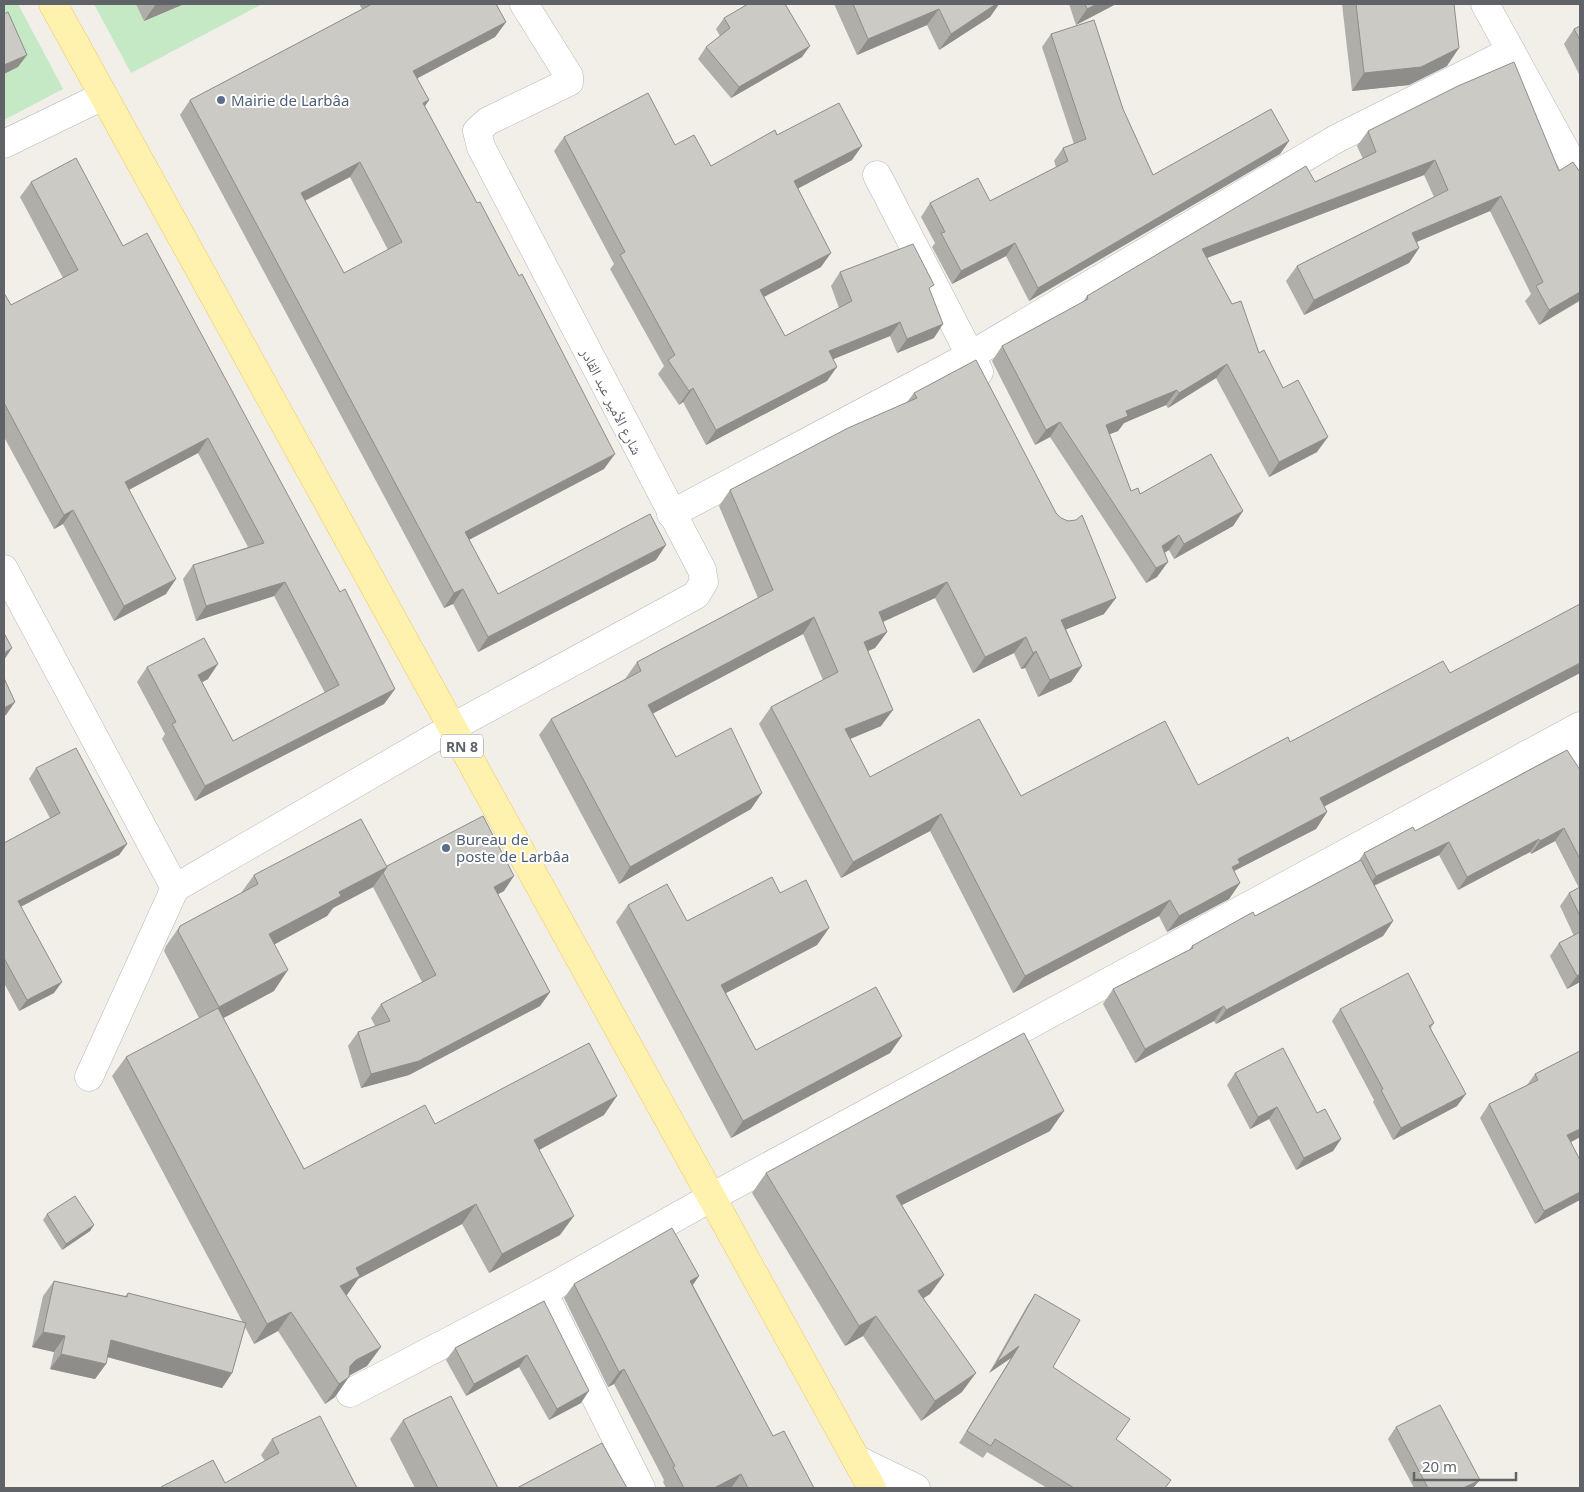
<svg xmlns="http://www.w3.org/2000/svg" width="1584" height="1492" viewBox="0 0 1584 1492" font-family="'Noto Sans','Noto Naskh Arabic',sans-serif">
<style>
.green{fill:#c5e8c5}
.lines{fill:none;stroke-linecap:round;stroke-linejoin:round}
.street-casing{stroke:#b5b8bc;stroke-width:29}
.secondary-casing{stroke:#b6babf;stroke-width:29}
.primary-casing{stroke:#f2c960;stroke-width:29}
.street{stroke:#fff;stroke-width:28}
.secondary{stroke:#fff;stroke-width:28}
.primary{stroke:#fff2af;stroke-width:28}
.wall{fill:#afaea9;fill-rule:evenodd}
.shaded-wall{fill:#8f8d8a}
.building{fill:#cccac5;stroke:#8f8d8a;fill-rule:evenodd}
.service-dot{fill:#5c6f8a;stroke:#fff;stroke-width:2}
.labels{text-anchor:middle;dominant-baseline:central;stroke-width:4;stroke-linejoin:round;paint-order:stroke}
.shield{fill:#fff;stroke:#8f9295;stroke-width:1}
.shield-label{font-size:14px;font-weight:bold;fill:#5f6368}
.service-label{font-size:15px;fill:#4e5e75;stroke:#fff;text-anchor:start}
.street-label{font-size:15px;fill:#5f6368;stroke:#fff}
</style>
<rect width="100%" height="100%" fill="#f1efe8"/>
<!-- green -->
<g class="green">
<path d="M4,4h14l45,85 -59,31z"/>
<path d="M94,4h168l-131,69z"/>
</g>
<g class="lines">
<defs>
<g id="street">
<path d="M1485,4l95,173"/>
<path d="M4,144l99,-48"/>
<path d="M877,175l102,197"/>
<path d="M671,514l300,-159 365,-216 175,-88"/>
<path d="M4,569l171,319 276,-160 245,-133 8,-13 -2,-12 -221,-423 -4,-16 11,-10 81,-39v-6l-45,-72"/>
<path d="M1561,737l19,34"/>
<path d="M89,1077l86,-189"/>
<path d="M543,1292l98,196"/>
<path d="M350,1393l193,-101 169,-95 868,-471"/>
</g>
<path id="secondary" d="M856,1459l60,29"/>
<path id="primary" d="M53,4l819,1484"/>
</defs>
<!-- street casing -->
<use href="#street" class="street-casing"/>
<!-- secondary casing -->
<use href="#secondary" class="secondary-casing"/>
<!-- primary casing -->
<use href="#primary" class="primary-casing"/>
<!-- street -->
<use href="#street" class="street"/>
<!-- secondary -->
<use href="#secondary" class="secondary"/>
<!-- primary -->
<use href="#primary" class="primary"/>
</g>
<!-- wall -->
<g class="wall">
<path d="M136,4h48l-40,17z"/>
<path d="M359,4h137l10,18 -11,15 -78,41 12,22 -4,6 179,363 -135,71 29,54 158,-34 -178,92 -25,-48 -9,4 -264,-493 10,-15 172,-91zM350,177l38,73 -44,23 -39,-72z"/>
<path d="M834,4h165l-9,13 -51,33 -12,-25 -70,30z"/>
<path d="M1069,4h47l-40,21z"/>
<path d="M1342,4h112l-7,62 -38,19 -57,6z"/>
<path d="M724,18l78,39 -71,41 -33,-39 8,-12 14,-11 -4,-7z"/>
<path d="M1580,26v50l-16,-32 10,-15z"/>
<path d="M1051,34l72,75 30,66 136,-34 -9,13 -251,147 -23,-45 -54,28 -20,-37 3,-4 -14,-26 9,-14 60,-2 66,-34 -2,-6 9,-13 11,-4 -32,-97z"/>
<path d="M1368,131l191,40 21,1v168h-1l1,-39 -41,24 -14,-24 6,-7 -41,-83 -73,31 2,6 -10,15 -105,52 -18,-34 11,-15 137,-69 -10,-22 -217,83 52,95 24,35 34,64 -48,25 -53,-99 -48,30 -2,-3 -42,18 -6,8 -9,3 22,57 9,3 103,17 -10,15 -59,33 -5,-9 -5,3 -7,24 -11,6 -96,-146 -15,8 -43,-84 10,-15 80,-43 5,-7 276,-137 -6,-13z"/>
<path d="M777,135l75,25 -54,28 23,79 -57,30 21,39 54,-28 -8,-22 9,-14 90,18 4,48 -37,15 -7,-17 -57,23 -6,22 -121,64 -23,-43 -4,3 -21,-31 6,-8 -54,-97 4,-5 -60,-113 10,-14 111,8 36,21z"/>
<path d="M31,182l92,64 217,346 55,97 -11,15 -189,97 -33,-62 3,-5 -28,-52 10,-15 61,12 -6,3 31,59 92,-48 -51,-97 -78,25 -13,-42 10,-14 55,-18 -50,-94 -69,37 37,104 -52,27 -51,-97 -9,5 -50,-92v-144l7,12 52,-27 -43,-81z"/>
<path d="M914,393l190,221 -38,15 16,37 -11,16 -33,15 -13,-29 -4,1 -7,-16 -41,20 -38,-75 -52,24 4,10 -12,16 -7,3 13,75 -31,13 20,38 151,19 177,-11 92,-43 160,-69h130l-256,133 3,6 -11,17 -82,42 6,12 -11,16 -62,33 -8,-16 -146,77 -83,-162 -89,47 -82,-154 12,-17 52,-27 -20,-46 -150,79 23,44 75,52 -132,75 -80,-149 12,-16 74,-40 12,-17 121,-64 -39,-92 11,-16 177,-88z"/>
<path d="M36,768l91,76 -8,11 -98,51 33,87 -35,18 -15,-28v-140l46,-25 -21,-39z"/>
<path d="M1580,770v212l-13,7 -17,-33 9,-13 15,-7 -14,-30 9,-13 10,-5 -24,-47 -24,13 -1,-2 -72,38 -19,-35 -65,31 19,35 -10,15 -167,88 -2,-3 -79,42 -32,-59 10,-15 76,-39 3,-4 63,-30 103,-54 6,-9 51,-22z"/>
<path d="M387,866l117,25 -6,3 52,98 -10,14 -131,69 -48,13 -13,-42 10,-14 17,-6 -4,-8 10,-14 41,-22 -49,-95 -40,21 -6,8 -53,28v47l-51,27 81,151 131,-45 169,-9 -65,35 21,85 -71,38 -27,-49 -104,55 -12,16 21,71 -18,10 -14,21 -10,7 -47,-73 -24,13 -9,-17 -13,46 -10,15 -115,-31 -1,7 -11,15 -45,-10 4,-17 -22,-5 11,-51 11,-15 71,15 3,-3 115,30 -131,-247 14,-19 73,-39 -35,-67 2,-5 14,-20 61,-33 13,-18z"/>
<path d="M780,893l49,35 -12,17 -91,48 30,57 146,-14 -12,17 -159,85 -115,-216 12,-17 59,16z"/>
<path d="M1340,1009l94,14 -3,5 26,78 -64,34 -20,-38 1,-2 -42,-79z"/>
<path d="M1580,1051v86l-9,5 9,18 -45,64 -55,-106 9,-14 38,-19 8,-11z"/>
<path d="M1235,1073l82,40 24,26 -8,12 -37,19 -27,-51 -19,10 -23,-44z"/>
<path d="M1050,1131l-148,74 42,70 -14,19 -6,4 38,94 -41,29 -58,-85 -18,10 -93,-153 14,-20z"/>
<path d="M47,1214l47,11 -4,6 -28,19 -19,-30z"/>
<path d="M699,1276l-6,9 80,151 41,52h-148l-3,-6 1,-2 -50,-96 -6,3 -44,-89 10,-14z"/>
<path d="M1035,1294l18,73 63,72 49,49h-118l-60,-36 -4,6 -24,-15 52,-85 -22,15 38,-67z"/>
<path d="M544,1301l37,102 -32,17 -30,-53 -53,29 -20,-36 9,-12z"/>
<path d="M403,1420l95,68h-83l-25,-49z"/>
<path d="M1396,1427l77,61h-59l-26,-49z"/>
<path d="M272,1439l85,49h-196v-1l64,-4 40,-22 -4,-6z"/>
</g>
<!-- shaded-wall -->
<g class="shaded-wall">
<path d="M156,4h28l-40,17z"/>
<path d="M996,4h3l-9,13 -51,33 12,-16z"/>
<path d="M1097,4h19l-40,21 11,-16z"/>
<path d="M939,9l-12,16 -70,30 11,-16z"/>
<path d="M506,22l-11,15 -92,49 10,-15z"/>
<path d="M810,46l-8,11 -71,41 8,-11z"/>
<path d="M1459,48l-12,18 -38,19 -57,6 12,-18z"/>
<path d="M27,55l-9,12 -14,7v-9z"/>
<path d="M429,100l-10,15 4,-12z"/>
<path d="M1289,141l-9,13 -251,147 9,-13z"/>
<path d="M862,146l-10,14 -68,36 10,-15z"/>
<path d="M1435,160l-11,15 -233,89 11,-15z"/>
<path d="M360,162l-10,15 -60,31 11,-15z"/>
<path d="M1501,196l-11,15 -88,37 10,-15z"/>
<path d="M1015,243l-9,13 -54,28 9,-13z"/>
<path d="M1419,248l-10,15 -105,52 10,-15z"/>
<path d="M831,253l-10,14 -71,37 10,-14z"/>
<path d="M1580,292v8l-41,25 10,-15z"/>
<path d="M900,322l-10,14 -71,29 10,-14z"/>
<path d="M943,324l-9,14 -37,15 10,-14z"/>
<path d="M1227,364l-11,14 -48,30 11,-15z"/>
<path d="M837,367l-10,14 -121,64 10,-15z"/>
<path d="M693,388l-10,14 -4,3 10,-14z"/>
<path d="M1177,390l-11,15 -42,18 -6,8 -23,9 11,-15 20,-14z"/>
<path d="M1060,422l-10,15 -15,8 11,-15z"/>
<path d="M1328,437l-11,15 -48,25 10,-15z"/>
<path d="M208,438l-10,15 -83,44 10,-15z"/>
<path d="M615,454l-11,15 -149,78 10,-15z"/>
<path d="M73,510l-10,14 -9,5 10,-14z"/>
<path d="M1243,511l-10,15 -59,33 10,-15z"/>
<path d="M1179,535l-10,15 -18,11 11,-15z"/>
<path d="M666,545l-10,15 -178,92 10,-15z"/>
<path d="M1168,562l-11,15 -11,6 10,-15z"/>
<path d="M176,579l-10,15 -52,27 10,-15z"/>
<path d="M285,582l-11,14 -78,25 10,-15z"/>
<path d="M947,582l-12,16 -68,31 12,-17z"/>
<path d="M463,589l-10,15 -9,4 10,-15z"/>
<path d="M1116,598l-12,16 -54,22 11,-16z"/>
<path d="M814,617l-11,17 -166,88 11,-17z"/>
<path d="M887,632l-12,16 -23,10 12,-16z"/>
<path d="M1026,637l-12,16 -41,20 12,-16z"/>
<path d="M12,648l-8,12v-7z"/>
<path d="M1036,651l-11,17 -4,1 12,-16z"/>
<path d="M1580,663v10l-272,142 12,-17z"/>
<path d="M218,664l-10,15 -20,11 10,-15z"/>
<path d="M1082,666l-11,16 -33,15 12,-17z"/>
<path d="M395,689l-11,15 -189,97 10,-15z"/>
<path d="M15,702l-9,13 -2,1v-8z"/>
<path d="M893,710l-12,16 -48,20 12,-17z"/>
<path d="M762,793l-11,16 -132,75 11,-17z"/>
<path d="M1327,812l-11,17 -82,42 -14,12 18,-24z"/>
<path d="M941,814l-11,17 -89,47 12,-16z"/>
<path d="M1564,828l-9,13 -24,13 9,-13z"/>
<path d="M1539,839l-9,13 -72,38 9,-13z"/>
<path d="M1449,842l-10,13 -73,34 10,-13z"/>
<path d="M127,844l-8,11 -108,57 7,-11z"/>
<path d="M387,867l-14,20 -40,21 -6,8 -72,39 14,-21 70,-42z"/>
<path d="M514,876l-10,15 -20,10 10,-14z"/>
<path d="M1240,883l-11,16 -62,33 12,-16z"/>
<path d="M1170,900l-11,16 -146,77 12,-17z"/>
<path d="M1393,921l-10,15 -167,88 10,-14z"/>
<path d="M829,928l-12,17 -108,57 12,-17z"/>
<path d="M288,970l-14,21 -69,37 14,-21z"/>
<path d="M1580,974v8l-13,7 10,-13z"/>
<path d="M62,982l-8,11 -35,18 8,-11z"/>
<path d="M550,992l-10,14 -131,69 -48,13 10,-14z"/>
<path d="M1224,1006l-10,15 -79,42 10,-14z"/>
<path d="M902,1036l-12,17 -159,85 12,-17z"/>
<path d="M1466,1094l-9,12 -64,34 8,-12z"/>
<path d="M617,1096l-13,19 -84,45 14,-20z"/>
<path d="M1277,1107l-8,12 -19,10 8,-12z"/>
<path d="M1064,1111l-14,20 -168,84 14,-19z"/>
<path d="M1580,1129v8l-22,12 9,-14z"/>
<path d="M1341,1139l-8,12 -37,19 8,-12z"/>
<path d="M1580,1192v8l-45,24 9,-13z"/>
<path d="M476,1204l-14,20 -104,55 -11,16 -20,10 13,-19 16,-18z"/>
<path d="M574,1216l-14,19 -71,38 13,-19z"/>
<path d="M94,1225l-4,6 -28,19 4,-6z"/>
<path d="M944,1275l-14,19 -26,16 14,-19z"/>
<path d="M699,1276l-11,15 2,-10z"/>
<path d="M291,1312l-13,19 -24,13 13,-20z"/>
<path d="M876,1316l-13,20 -18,10 14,-20z"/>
<path d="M43,1332l22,4 -11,16 -22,-5z"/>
<path d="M111,1340l121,33 -10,15 -122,-33z"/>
<path d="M1019,1346l-8,12 -22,15 8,-11z"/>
<path d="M381,1347l-14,19 -25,13 -5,6 13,-19 6,-6z"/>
<path d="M61,1354l45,10 -11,15 -45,-10z"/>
<path d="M527,1355l-8,12 -53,29 8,-12z"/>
<path d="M624,1369l-10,15 -6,3 11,-15z"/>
<path d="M976,1373l-14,19 -41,29 14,-20z"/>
<path d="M349,1377l-14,20 -10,7 14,-20z"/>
<path d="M589,1391l-8,12 -32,17 8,-11z"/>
<path d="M741,1474l-10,14h-17z"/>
<path d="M1480,1480l-7,8h-10z"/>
</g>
<!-- building -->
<g class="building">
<path d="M372,4h124l10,18 -93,49 16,29 -6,3 54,100 3,-1 39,74 3,-2 93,180 -150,78 33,62 152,-80 16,31 -178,92 -25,-48 -9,4 -264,-493zM360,162l42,80 -58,31 -43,-80z"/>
<path d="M748,4h37l25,42 -71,41 -33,-40 24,-19 -6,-10z"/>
<path d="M853,4h143l-45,30 -12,-25 -71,30z"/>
<path d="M1085,4h12l-10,5z"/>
<path d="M1356,4h98l5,44 -38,19 -57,6z"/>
<path d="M8,12l19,43 -23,10v-51z"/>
<path d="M1094,20l29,89 30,66 118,-66 18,32 -251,147 -23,-45 -54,28 -20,-38 4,-1 -15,-29 48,-25 12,23 78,-40 -5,-13 23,-9 -35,-105z"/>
<path d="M1580,26v14l-6,-11z"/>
<path d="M1514,62l45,109 14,-9 7,10v120l-31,18 -13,-24 7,-4 -42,-86 -89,37 7,15 -105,52 -17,-34 151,-76 -13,-30 -233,89 30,55 9,-3 18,52 5,-3 19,38 15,-8 30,57 -49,25 -52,-98 -48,29 -2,-3 -51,21 2,5 -22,9 25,66 7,-3 2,6 71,-40 32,57 -59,33 -5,-9 -17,11 6,16 -12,6 -96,-146 -14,8 -44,-84 86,-47 -1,-3 219,-130 9,16 61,-30 -8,-21 90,-45z"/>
<path d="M648,93l27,52 19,-10 17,31 64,-36 2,5 62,-32 23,43 -68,35 37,72 -71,37 25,46 67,-35 -12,-29 73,-28 21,41 -5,3 14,36 -36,15 -7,-17 -71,29 8,16 -121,63 -23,-42 -4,3 -21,-31 7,-5 -55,-100 5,-3 -61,-115z"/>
<path d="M76,158l47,88 24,-13 193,359 5,-3 50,100 -190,97 -33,-62 4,-2 -29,-55 57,-29 14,26 -20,11 35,66 106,-56 -54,-103 -79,24 -13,-41 71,-22 -56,-105 -83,44 51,97 -52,27 -51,-96 -9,5 -60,-112v-110l7,12 67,-35 -47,-88z"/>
<path d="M976,360l80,153 5,5 7,3 8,-1 6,-5 34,83 -55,22 21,46 -32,14 -14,-29 -3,2 -7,-16 -41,20 -38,-75 -68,30 8,20 -23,10 29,68 -48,19 25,48 109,-58 42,77 144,-75 33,64 90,-48 2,5 153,-81 7,12 130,-69v59l-260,135 7,14 -89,47 2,4 -8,4 8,16 -61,33 -9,-16 -145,76 -84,-162 -88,48 -82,-155 67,-35 -24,-55 -166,88 28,52 55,-29 31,65 -132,74 -79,-148 90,-48 -4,-9 136,-72 -43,-100 118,-62 69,-30 -3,-5z"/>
<path d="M4,633l8,15 -8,5z"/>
<path d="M4,678l11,24 -11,6z"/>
<path d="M76,748l51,96 -109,57 44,81 -35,18 -23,-42v-115l56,-30 -24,-45z"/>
<path d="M1567,750l13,20v89l-16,-31 -24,13 -1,-2 -72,38 -18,-35 -73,34 -12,-23 49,-26 2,4z"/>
<path d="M483,816l31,60 -20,11 56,105 -131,69 -48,13 -13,-42 32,-11 -9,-17 55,-29 -53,-102 4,-6v-1z"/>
<path d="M361,819l26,48 -48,25 2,4 -72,38 19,36 -69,37 -41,-76 2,-5 78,-42 -4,-9z"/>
<path d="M1361,860l32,61 -167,89 -2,-4 -79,43 -32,-60 80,-41 -1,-2 61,-34 2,4z"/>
<path d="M772,877l8,16 26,-13 23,48 -108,57 35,65 120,-63 26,49 -159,85 -115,-216 39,-21 20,37z"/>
<path d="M1580,887v29l-11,-23z"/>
<path d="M1580,932v42l-3,2 -18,-33z"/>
<path d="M1408,973l26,50 -5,3 37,68 -65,34 -20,-38 2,-1 -43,-80z"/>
<path d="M218,1008l86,161 121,-64 10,19 154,-81 28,53 -83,44 40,76 -72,38 -26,-50 -120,64 4,8 -20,10 41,61 -25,13 -6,6 -1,11 -10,7 -48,-72 -24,12 -141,-267z"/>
<path d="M1024,1033l40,78 -168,85 48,79 -26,16 58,82 -41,28 -59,-85 -17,10 -93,-153z"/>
<path d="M1283,1048l34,65 8,-4 16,30 -37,19 -27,-51 -19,10 -23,-44z"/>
<path d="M1580,1051v78l-13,6 13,25v32l-36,19 -55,-107 49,-24 -3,-6z"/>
<path d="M75,1196l19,29 -28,19 -19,-30z"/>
<path d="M672,1228l27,48 -9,5 83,155 11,-5 30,57h-66l-7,-14 -27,14h-30l-11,-21 2,-1 -51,-97 -5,3 -45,-88z"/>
<path d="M54,1281l73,16 1,-4 118,30 -14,50 -121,-33 -5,24 -45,-10 4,-18 -22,-4z"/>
<path d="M1035,1294l45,26 -27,47 77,52 -14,20 55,41 -6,8h-91l-79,-49 -4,7 -24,-15 52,-85 -22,16z"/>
<path d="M544,1301l45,90 -32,18 -30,-54 -53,29 -19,-36z"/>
<path d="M451,1396l47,92h-60l-35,-68z"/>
<path d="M1440,1405l40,75 -17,8h-35l-32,-61z"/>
<path d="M320,1416l37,72h-195l-1,-1 52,-27 12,23 54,-30 -7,-14z"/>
<path d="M602,1443l25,45h-110z"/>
</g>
<!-- markers -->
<g class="service-dot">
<circle cx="221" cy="100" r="5"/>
<circle cx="446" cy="848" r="5"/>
</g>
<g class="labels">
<!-- shield labels -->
<rect class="shield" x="441" y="734.5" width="42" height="23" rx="4"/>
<g class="shield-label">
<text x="462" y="746">RN 8</text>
</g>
<!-- service labels -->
<g class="service-label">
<text x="231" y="100">Mairie de Larbâa</text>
<text x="456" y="839">Bureau de<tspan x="456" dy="17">poste de Larbâa</tspan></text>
</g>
<!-- street labels -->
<g class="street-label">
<text transform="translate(612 401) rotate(63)">شارع الأمير عبد القادر</text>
</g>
</g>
<!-- border -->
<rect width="1584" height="1492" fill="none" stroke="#5f6368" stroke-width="10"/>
<!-- scale -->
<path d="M1414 1472v8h102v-8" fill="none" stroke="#5f6368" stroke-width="2.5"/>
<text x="1422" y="1472" font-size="15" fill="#5f6368" stroke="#ffffff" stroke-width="4" paint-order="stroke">20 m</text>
</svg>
